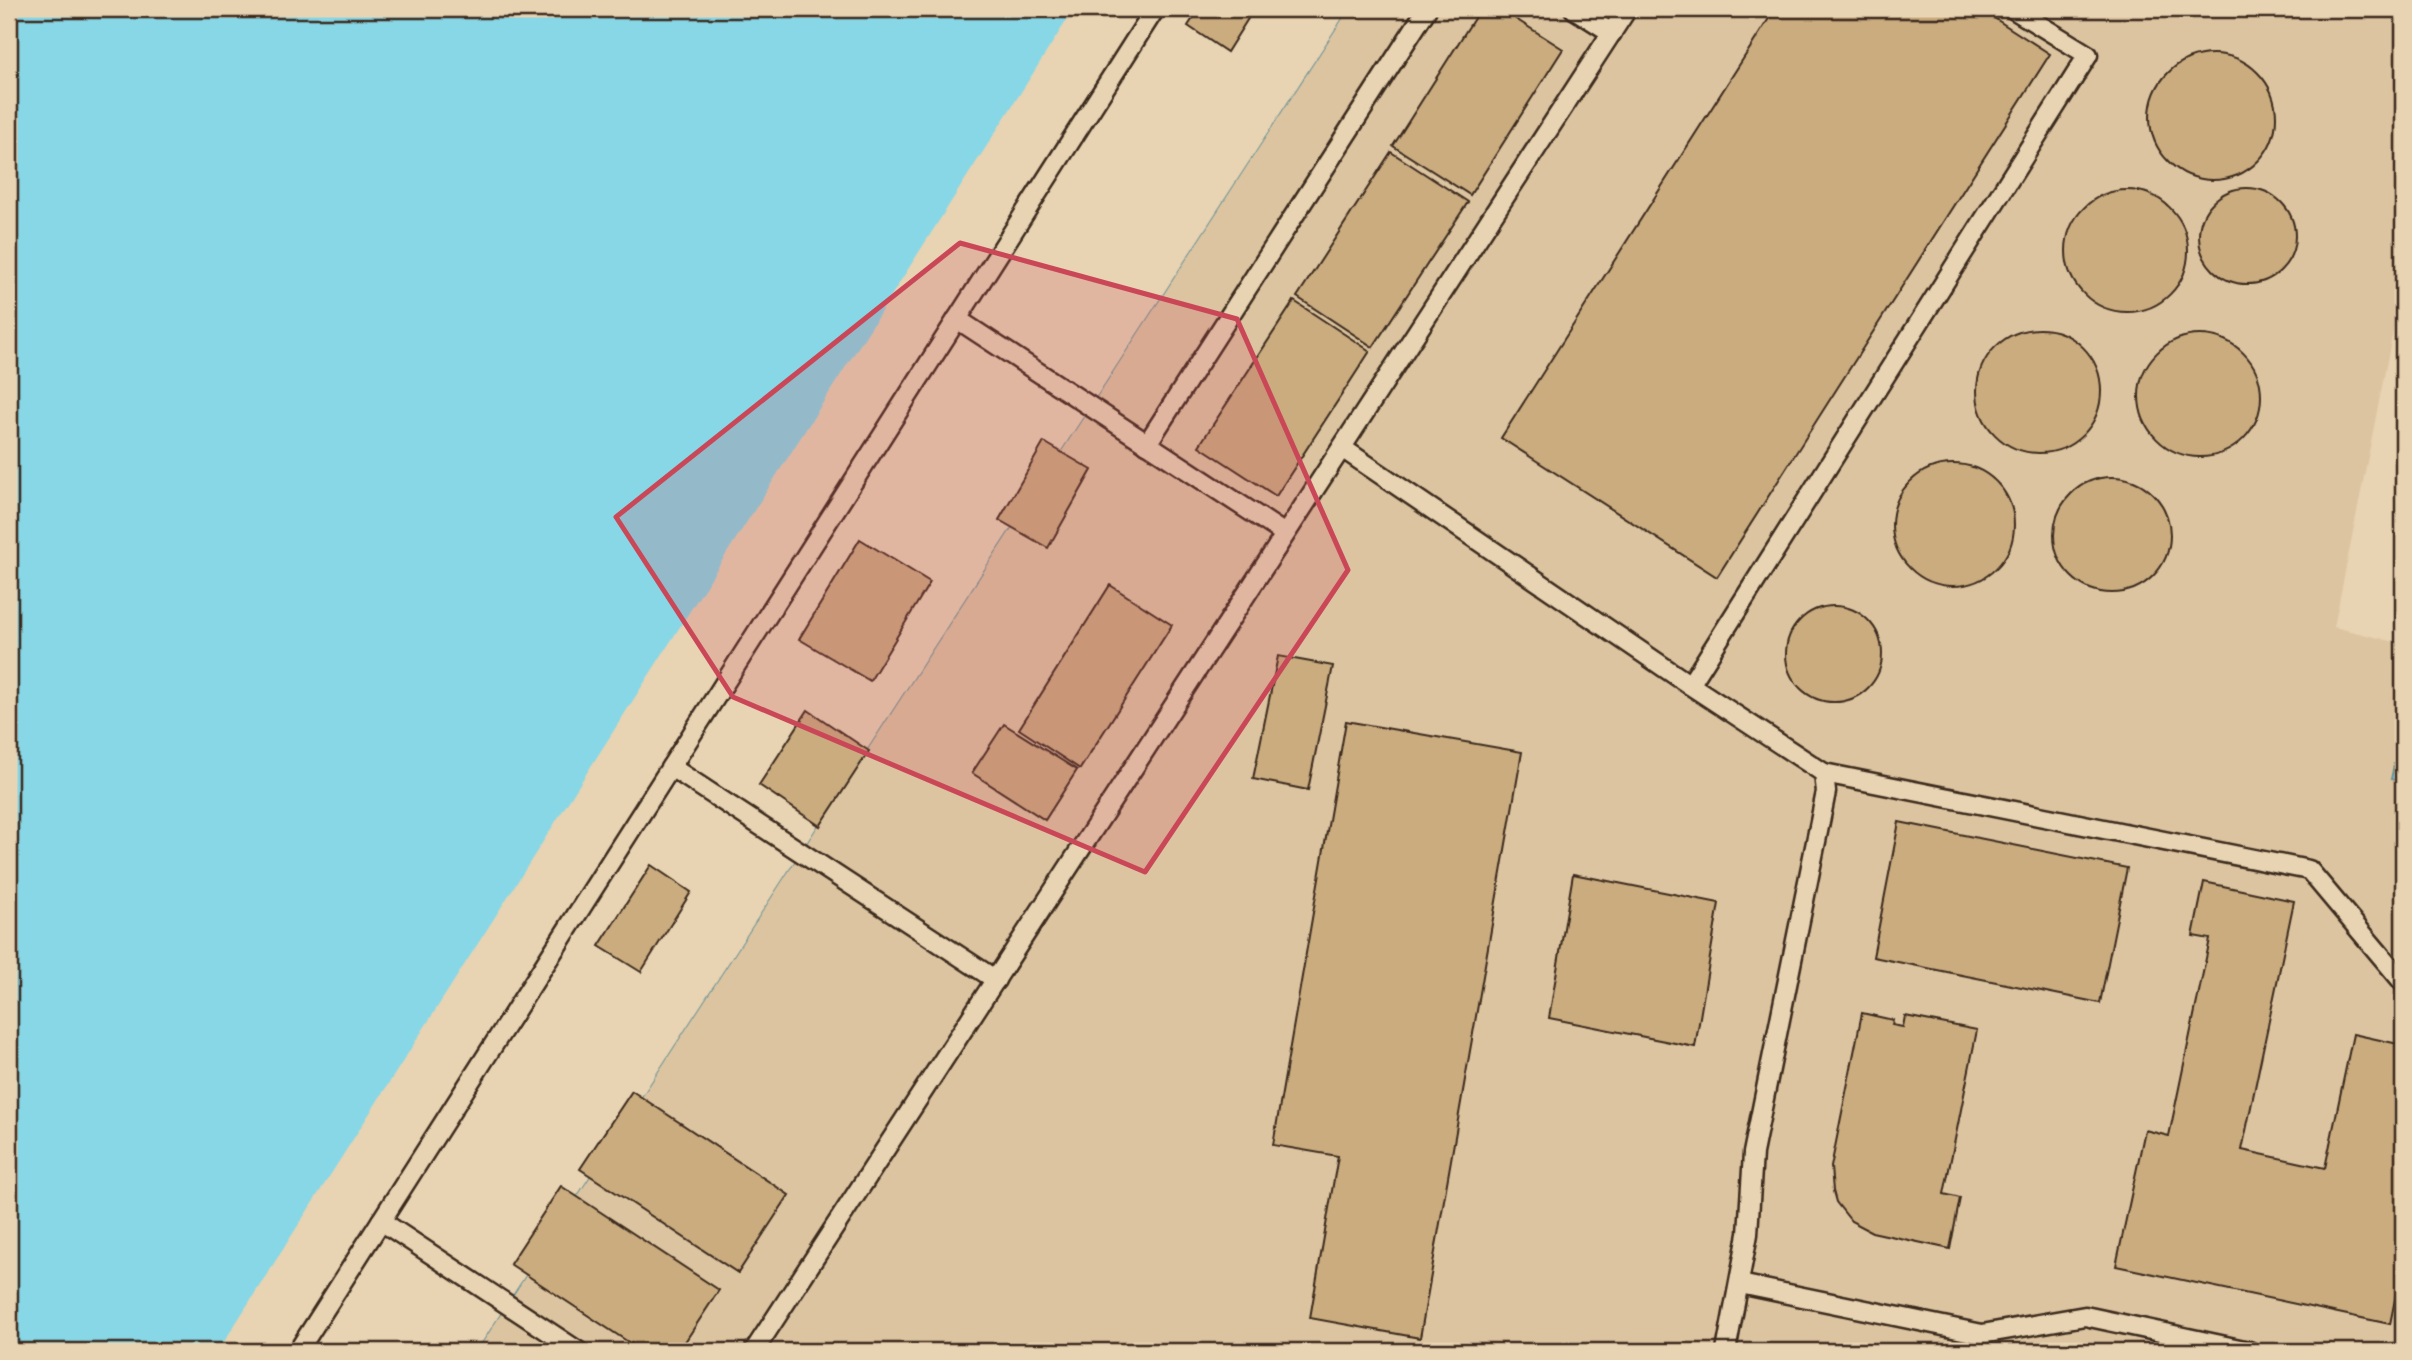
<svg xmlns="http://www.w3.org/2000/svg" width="2412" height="1360" viewBox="0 0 2412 1360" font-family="Sriracha,sans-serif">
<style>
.built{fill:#dcc4a0}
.water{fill:#88d7e6;stroke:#699296;stroke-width:2}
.pier{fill:#e8d3b2}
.building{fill:#caac7f;stroke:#3b2a1e;stroke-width:2}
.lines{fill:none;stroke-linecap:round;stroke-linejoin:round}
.lane-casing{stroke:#3b2a1e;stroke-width:23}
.path{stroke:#3b2a1e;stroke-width:4.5;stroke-dasharray:2 5;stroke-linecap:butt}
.lane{stroke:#e8d3b2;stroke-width:18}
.marked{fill:#ca4758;fill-opacity:0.2;stroke:#ca4758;stroke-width:5;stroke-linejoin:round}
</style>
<rect width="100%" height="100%" fill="#e8d3b2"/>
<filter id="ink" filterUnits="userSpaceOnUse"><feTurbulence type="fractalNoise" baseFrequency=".0143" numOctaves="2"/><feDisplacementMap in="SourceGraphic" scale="14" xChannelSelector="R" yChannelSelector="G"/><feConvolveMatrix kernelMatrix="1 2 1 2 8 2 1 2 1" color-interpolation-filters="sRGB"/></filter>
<g filter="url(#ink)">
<!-- built -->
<path class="built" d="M1074,9h1329v272l-69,346 69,17v81l-12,53 12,4v569h-2185z"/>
<!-- water -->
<g class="water">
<path d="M9,9h1339l-872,1342h-467z"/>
<path d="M2403,725v57l-12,-3z"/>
</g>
<!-- pier -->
<path class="pier" d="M1074,9h274l-872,1342h-258z"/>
<!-- building -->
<g class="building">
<path d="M1199,9h55l-27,43 -39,-26z"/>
<path d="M1480,9h20l63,40 -93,146 -77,-49z"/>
<path d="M1775,9h205l70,45 -333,523 -216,-139z"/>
<circle cx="2213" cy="117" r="63"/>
<path d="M1391,152l77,50 -95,145 -76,-50z"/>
<circle cx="2247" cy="236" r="48"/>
<circle cx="2127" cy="251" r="61"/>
<path d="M1294,301l76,50 -94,145 -77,-50z"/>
<circle cx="2039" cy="391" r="62"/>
<circle cx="2200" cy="396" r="61"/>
<path d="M1044,442l48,28 -44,78 -49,-28z"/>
<circle cx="1953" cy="525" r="61"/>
<circle cx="2112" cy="535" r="58"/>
<path d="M860,539l70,43 -60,99 -71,-42z"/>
<path d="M1110,585l62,40 -92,144 -61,-40z"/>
<circle cx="1834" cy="654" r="48"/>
<path d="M1278,656l55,10 -25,124 -55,-11z"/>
<path d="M808,710l61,41 -49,75 -61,-41z"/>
<path d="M1346,721l176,31 -102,586 -110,-20 28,-162 -65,-11z"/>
<path d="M1004,724l73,46 -32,50 -73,-47z"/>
<path d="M1899,822l228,46 -27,135 -227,-46z"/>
<path d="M651,865l40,27 -50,80 -42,-26z"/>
<path d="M1573,874l146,29 -24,144 -146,-29z"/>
<path d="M2204,882l90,19 -52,249 83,18 28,-134 50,11v215l-13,64 -274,-58 29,-136 24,6 41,-197 -17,-3z"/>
<path d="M1862,1013l31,7 -1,5 11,2 2,-11 72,14 -33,164 16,4 -10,51 -78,-17 -21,-11 -15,-19 -3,-11 -2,-24z"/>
<path d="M632,1091l157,104 -51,78 -158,-104z"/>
<path d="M561,1186l158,104 -40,61h-37l-132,-87z"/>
</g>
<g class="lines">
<defs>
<g id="lane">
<path d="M1574,9l38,24"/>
<path d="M957,319l328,215"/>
<path d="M1147,444l280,-435"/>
<path d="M1342,448l348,237 134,88 2,19 -73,361 -5,81 -22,117"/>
<path d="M1690,685l398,-630 -75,-46"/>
<path d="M671,767l325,213"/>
<path d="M1824,773l485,97 94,112"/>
<path d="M381,1221l197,130"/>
<path d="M1740,1284l242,50 103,-18 164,35"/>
<path d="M298,1351l857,-1342"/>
<path d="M754,1351l873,-1342"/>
</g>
</defs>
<!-- lane casing -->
<use href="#lane" class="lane-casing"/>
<!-- path -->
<path class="path" d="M2394,744l9,3"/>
<!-- lane -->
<use href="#lane" class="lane"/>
</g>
</g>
<!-- marked area -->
<path class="marked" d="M960,243l277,76 111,251 -203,302 -412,-175 -117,-180z"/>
<!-- margin -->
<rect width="2412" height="1360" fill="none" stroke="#e8d3b2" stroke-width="35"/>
<rect x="18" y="18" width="2377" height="1325" fill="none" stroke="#3b2a1e" stroke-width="2.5" filter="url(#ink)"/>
</svg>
